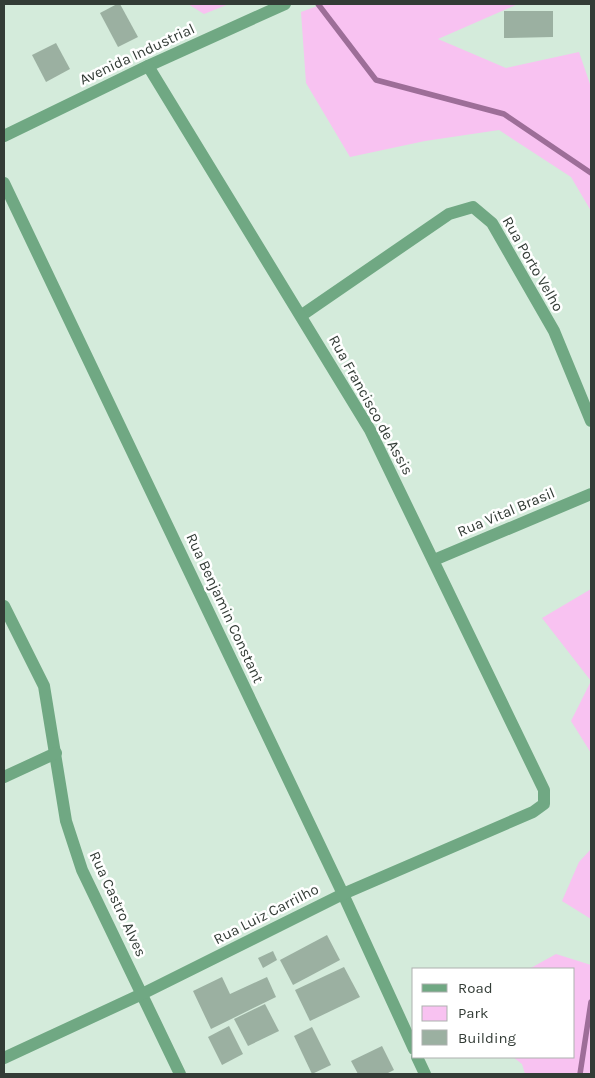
<svg xmlns="http://www.w3.org/2000/svg" width="595" height="1078" viewBox="0 0 595 1078" font-family="Karla,sans-serif">
<style>
.green{fill:#f8c2f1}
.lines{fill:none;stroke-linecap:round;stroke-linejoin:round}
.stream{stroke:#9d6e98;stroke-width:5.5}
.building{fill:#9bb0a1}
.minor{stroke:#70a883;stroke-width:12}
.labels{text-anchor:middle;dominant-baseline:central;stroke-width:5;stroke-linejoin:round;paint-order:stroke}
.street-label{font-size:15px;fill:#333c36;stroke:#fff}
</style>
<rect width="100%" height="100%" fill="#d4ebdb"/>
<!-- green -->
<g class="green">
<path d="M188,4h41l-25,10z"/>
<path d="M323,4h195l-80,35 68,29 73,-16 12,35v124l-20,-34 -72,-47 -74,11 -75,16 -44,-74 -5,-71z"/>
<path d="M591,589v164l-20,-32 20,-40 -49,-63z"/>
<path d="M591,849v70l-29,-18 17,-39z"/>
<path d="M556,954l35,11v109h-66l-3,-10 -9,-7h61v-88h-45z"/>
</g>
<g class="lines">
<!-- stream -->
<g class="stream">
<path d="M318,4l58,76 128,34 87,59"/>
<path d="M580,1074l11,-72"/>
</g>
</g>
<!-- building -->
<g class="building">
<path d="M117,4h3l18,33 -20,10 -18,-34z"/>
<path d="M504,11h49v26l-49,1z"/>
<path d="M56,43l14,26 -24,13 -14,-27z"/>
<path d="M327,935l13,25 -47,25 -13,-25z"/>
<path d="M273,951l4,9 -14,8 -5,-10z"/>
<path d="M344,967l16,30 -50,24 -15,-31z"/>
<path d="M222,977l8,17 37,-17 9,20 -65,32 -18,-38z"/>
<path d="M265,1004l14,27 -31,15 -14,-27z"/>
<path d="M229,1026l14,28 -21,11 -14,-28z"/>
<path d="M312,1027l19,38 -19,9 -18,-38z"/>
<path d="M382,1046l12,24 -8,4h-28l-7,-13z"/>
</g>
<g class="lines">
<!-- minor -->
<g class="minor">
<path d="M4,136l144,-70 137,-62"/>
<path d="M4,183l339,711 71,155"/>
<path d="M302,315l147,-101 24,-7 19,16 62,108 37,90"/>
<path d="M434,560l157,-66"/>
<path d="M4,606l40,80 22,135 16,49 98,204"/>
<path d="M4,777l52,-24"/>
<path d="M417,1057l8,17"/>
<path d="M4,1058l138,-64 201,-100 190,-82 11,-8v-14l-174,-360 -222,-364"/>
</g>
</g>
<g class="labels">
<!-- street labels -->
<g class="street-label">
<text transform="translate(137 54) rotate(-25)">Avenida Industrial</text>
<text transform="translate(533 264) rotate(60)">Rua Porto Velho</text>
<text transform="translate(371 405) rotate(61)">Rua Francisco de Assis</text>
<text transform="translate(506 512) rotate(-23)">Rua Vital Brasil</text>
<text transform="translate(225 608) rotate(65)">Rua Benjamin Constant</text>
<text transform="translate(118 904) rotate(65)">Rua Castro Alves</text>
<text transform="translate(266 914) rotate(-27)">Rua Luiz Carrilho</text>
</g>
</g>
<!-- border -->
<rect width="595" height="1078" fill="none" stroke="#333c36" stroke-width="10"/>
<!-- legend -->
<rect x="412" y="968" width="162" height="90" fill="#ffffff" stroke="#adb1af"/>
<rect x="422" y="984" width="25" height="8" fill="#70a883" stroke="#adb1af"/>
<text x="458" y="993" font-size="15" fill="#333c36">Road</text>
<rect x="422" y="1006" width="25" height="15" fill="#f8c2f1" stroke="#adb1af"/>
<text x="458" y="1018" font-size="15" fill="#333c36">Park</text>
<rect x="422" y="1030" width="25" height="15" fill="#9bb0a1" stroke="#adb1af"/>
<text x="458" y="1043" font-size="15" fill="#333c36">Building</text>
</svg>
